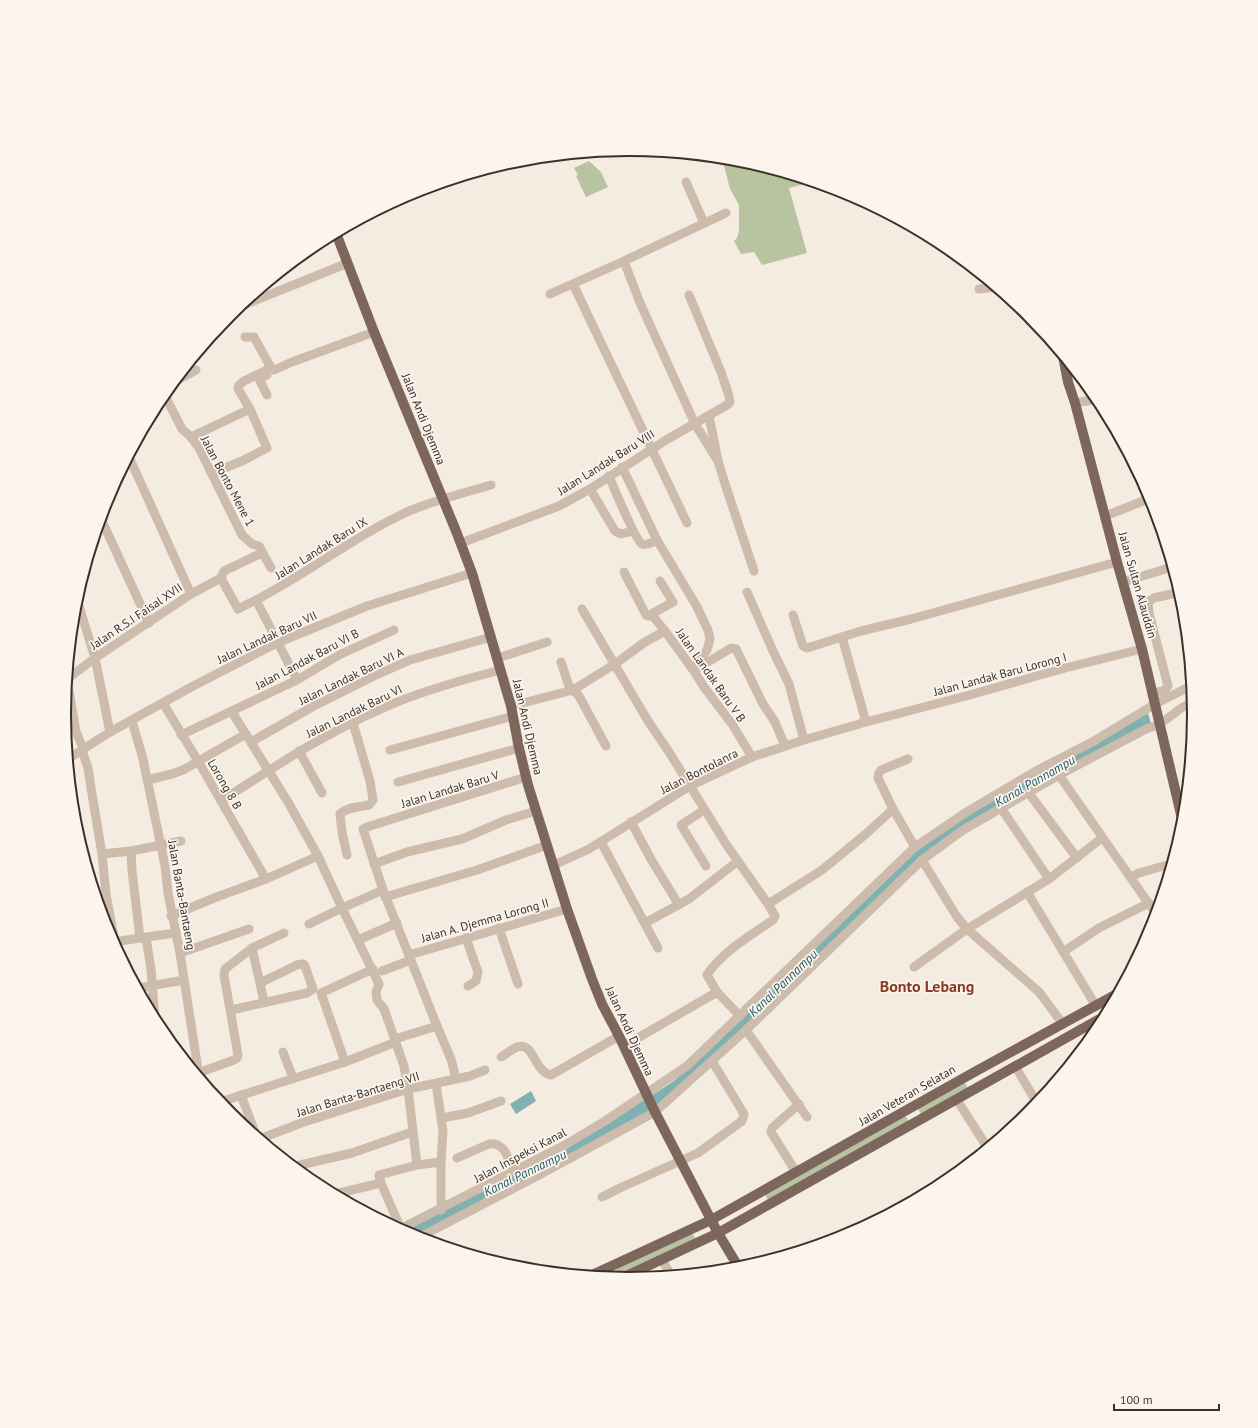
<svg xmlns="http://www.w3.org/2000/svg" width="1258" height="1428" viewBox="0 0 1258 1428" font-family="'PT Sans',sans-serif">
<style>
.green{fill:#b8c4a0}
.water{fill:#7fb0b2}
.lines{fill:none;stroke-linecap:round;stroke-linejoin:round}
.minor{stroke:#cdbbac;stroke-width:9}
.major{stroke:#7d675c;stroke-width:10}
.labels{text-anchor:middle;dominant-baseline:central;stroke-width:3.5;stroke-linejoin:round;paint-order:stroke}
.street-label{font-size:12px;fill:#3b302b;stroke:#fbf5ee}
.water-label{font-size:13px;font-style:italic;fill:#1f5a5e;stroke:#fbf5ee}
.district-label{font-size:16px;font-weight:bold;fill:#8c3b22;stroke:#fbf5ee}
.rim{fill:none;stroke:#3b302b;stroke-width:2}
</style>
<rect width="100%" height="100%" fill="#f4ebe1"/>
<!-- green -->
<g class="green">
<path d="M722,158l17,2 73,22 -23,6 18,65 -45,12 -8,-13 -13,2 -7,-13 3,-3 2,-7v-26l-9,-16z"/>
<path d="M589,161l12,11 7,15 -22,10 -10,-21 2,-1 -4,-7z"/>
<path d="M963,1079l7,13 -47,26 -7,-13z"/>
<path d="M903,1112l8,13 -141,79 -7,-13z"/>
<path d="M690,1229l8,14 -77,35 -7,-13z"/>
</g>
<!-- water -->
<g class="water">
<path d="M1148,713l3,11 -219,123 -187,179 -95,86 -93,51 -143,73 -12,-6c92,-47 186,-92 272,-149l245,-233 61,-43z"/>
<path d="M531,1091l5,10 -20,13 -6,-10z"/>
</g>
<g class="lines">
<!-- minor -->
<g class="minor">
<path d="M686,182l18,41"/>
<path d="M624,261l16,42 55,121 23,37"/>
<path d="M573,284l114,239"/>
<path d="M979,289l16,-2"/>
<path d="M550,294l74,-33 102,-48"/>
<path d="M239,307l109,-44"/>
<path d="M245,337h9l17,31"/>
<path d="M174,382l22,-12"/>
<path d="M164,394l18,35 9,8 8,11 43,87 10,9 7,2 12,22"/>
<path d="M267,395l-8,-16 8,-4"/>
<path d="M1075,403l23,-4"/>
<path d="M709,416l9,45 8,26 28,84"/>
<path d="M191,437l59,-28"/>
<path d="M129,457l62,137"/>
<path d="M622,467l35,73 39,65 12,25 2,9 -3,11 -8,12 -7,6"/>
<path d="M212,473l30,-12 25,-13 -17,-39 -12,-20 1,-4 5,-4 27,-13 3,2 18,-8 82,-30"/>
<path d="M609,476c4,10 27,65 33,68 5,2 11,-2 15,-4"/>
<path d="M590,489l25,42 6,3 12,-3"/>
<path d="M1105,516l46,-18"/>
<path d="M101,519l48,104"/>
<path d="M461,543l98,-37 31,-17 76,-49 61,-35 3,-3 -1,-6 -8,-24 -32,-77"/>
<path d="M624,572l22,43 2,1 25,-14 -13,-21"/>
<path d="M221,578l17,31 18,-9"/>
<path d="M221,578l3,-7 38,-18"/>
<path d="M1123,582l49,-15"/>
<path d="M747,592l26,59 16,33 15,56"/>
<path d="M76,601l3,5 16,52 15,74"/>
<path d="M582,609l66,112 21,31 57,92 42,60 7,12 -2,4c-22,15 -51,32 -66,55l10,17 23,24"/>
<path d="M652,615l13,16"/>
<path d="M793,615l10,31 4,2 54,-17 50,-12 206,-57"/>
<path d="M842,637l24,85"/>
<path d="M498,658l49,-16"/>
<path d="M561,662l8,24 10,10 27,50"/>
<path d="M695,670l36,-22 5,1 27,55 12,18 10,24"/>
<path d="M67,679l28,-21 96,-64 30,-16"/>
<path d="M67,679l9,53 8,18"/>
<path d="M297,680l-41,-80c52,-27 99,-64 153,-89 26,-11 55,-18 82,-26"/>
<path d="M1152,694l13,-4 3,-4 -19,-73 -1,-11 6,-4 22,-5 4,4 4,15"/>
<path d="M163,703l35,58 68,118"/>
<path d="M511,706l62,-16 42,-26 30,-22 20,-11 29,40 10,16 28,37 20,33"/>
<path d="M232,712l56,90 30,54 24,52 41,-18"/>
<path d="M65,720l11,12"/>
<path d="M132,721l11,38 22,107 3,27 12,60 19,123"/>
<path d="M181,735l116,-55 42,-25 55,-25"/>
<path d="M251,742l61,-35 62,-31 36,-16 81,-23"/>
<path d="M390,750l123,-34"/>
<path d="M82,751l6,17 4,26 10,60 4,40 10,54"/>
<path d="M299,751l23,42"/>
<path d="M68,759l42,-27 85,-47 82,-42 90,-37 105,-33"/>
<path d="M908,759l-27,11 -2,3 -1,5 15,31 22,38 50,-34 69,-41 60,-31 61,-37 36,-18"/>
<path d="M1059,775l97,139"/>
<path d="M147,780l25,-6 11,-4 63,-36"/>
<path d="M398,782l121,-34"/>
<path d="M1028,792l49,66"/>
<path d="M221,801c53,-34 106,-69 164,-94 37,-16 76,-27 116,-37"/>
<path d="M1001,808l48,71"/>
<path d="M701,812l-20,13 25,41"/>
<path d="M631,822l21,39 27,44"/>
<path d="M601,842l57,106"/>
<path d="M131,851l1,20 8,67"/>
<path d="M102,854l29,-3 50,-10"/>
<path d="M347,855l-5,-23 -2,-18c7,-7 20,-7 29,-9l4,-5 -3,-19 -17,-58"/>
<path d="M922,860l35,57 10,12 72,63 24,32"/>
<path d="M374,864l33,-12 55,-13 44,-19 30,-9"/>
<path d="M554,865l35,-16 101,-63 62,-29 52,-17 62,-18 100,-26 99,-28 77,-19"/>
<path d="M1131,877l8,-4 32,-9"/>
<path d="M1027,892l69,114"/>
<path d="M385,897l92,-27 70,-25"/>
<path d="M768,904l54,-34 45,-37 26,-24"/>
<path d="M171,916l43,-18 52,-19 52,-23"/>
<path d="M645,923l44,-24 49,-38"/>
<path d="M309,924l33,-16 37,76 -3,8 1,8 7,9 20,57 4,23 9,76 24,-3v48"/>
<path d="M499,928l19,56"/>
<path d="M146,938l5,31 4,52"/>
<path d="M466,938l12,34 -2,9 -8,5"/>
<path d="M358,940l39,-17"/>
<path d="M113,942l62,-9"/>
<path d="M1063,952l36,-24 50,-25"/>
<path d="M180,953l69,-24"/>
<path d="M409,955l158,-46"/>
<path d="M914,967l53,-38 82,-50 53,-41"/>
<path d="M382,971l29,-11"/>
<path d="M260,983l4,19"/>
<path d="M138,988l46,-8"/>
<path d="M231,1010l76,-17 6,-4 -8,-23 -2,-2 -6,1 -37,18 -8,-35"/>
<path d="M437,1026l14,33 5,20"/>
<path d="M746,1030l61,87"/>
<path d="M395,1039l42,-13 -54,-136 -20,-61 4,-2 159,-50"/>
<path d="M624,1046l93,-54"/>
<path d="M283,1052l10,26"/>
<path d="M501,1057c5,-3 11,-8 16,-10 17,-6 17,25 34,28l68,-39"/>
<path d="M345,1062l-24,-69 52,-24"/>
<path d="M1015,1066l22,37"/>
<path d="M198,1073l36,-13 3,-2 1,-3 -14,-80 1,-6 27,-21 32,-15"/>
<path d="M436,1084l7,47 -2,31"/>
<path d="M241,1095l15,40"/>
<path d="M957,1100l30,47"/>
<path d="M220,1102l125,-40 51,-20"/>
<path d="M442,1118l26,-5 33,-12"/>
<path d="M262,1138l42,-16 104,-33 62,-13 15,-6"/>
<path d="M457,1158l32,-14c16,-3 20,17 24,28"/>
<path d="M300,1165l52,-12 60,-21"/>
<path d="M796,1172l-25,-40 1,-4 27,-24"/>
<path d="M942,1184l1,-1"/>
<path d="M335,1194l46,-11"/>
<path d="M602,1197l20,-10 76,-34 44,-32 2,-7 -32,-53"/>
<path d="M400,1229l165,-84 40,-24 82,-55 228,-219"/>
<path d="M401,1229l-20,-46 -2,-8 38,-10"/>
<path d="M418,1238l123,-64 114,-62 90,-81 177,-171 41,-30 96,-55 87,-46 14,-5 20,-15 13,-8"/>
<path d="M662,1260l9,15"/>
</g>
<!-- major -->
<g class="major">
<path d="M336,233l38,99 82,199 16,42 39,133 8,42 9,37 39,124 25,70 10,25 17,32 36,76 63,121 21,35"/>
<path d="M1063,356l5,26 7,21 42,159 25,87 41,174"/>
<path d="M592,1275l119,-55 267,-150 139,-76"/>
<path d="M622,1278l96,-45 387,-217"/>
</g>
</g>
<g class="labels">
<!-- street labels -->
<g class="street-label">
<text transform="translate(424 419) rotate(68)">Jalan Andi Djemma</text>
<text transform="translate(606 462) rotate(-32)">Jalan Landak Baru VIII</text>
<text transform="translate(228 481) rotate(62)">Jalan Bonto Mene 1</text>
<text transform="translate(321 548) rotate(-32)">Jalan Landak Baru IX</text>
<text transform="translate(1138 585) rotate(74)">Jalan Sultan Alauddin</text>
<text transform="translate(136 616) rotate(-34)">Jalan R.S.I Faisal XVII</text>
<text transform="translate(267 637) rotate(-25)">Jalan Landak Baru VII</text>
<text transform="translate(307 659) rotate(-28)">Jalan Landak Baru VI B</text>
<text transform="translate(1000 674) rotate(-15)">Jalan Landak Baru Lorong I</text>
<text transform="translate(711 675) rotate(55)">Jalan Landak Baru V B</text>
<text transform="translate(351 676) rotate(-26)">Jalan Landak Baru VI A</text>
<text transform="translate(354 711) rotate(-26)">Jalan Landak Baru VI</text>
<text transform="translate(528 727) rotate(77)">Jalan Andi Djemma</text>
<text transform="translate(699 771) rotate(-27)">Jalan Bontolanra</text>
<text transform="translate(225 784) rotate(60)">Lorong 8 B</text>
<text transform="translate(450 789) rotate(-17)">Jalan Landak Baru V</text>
<text transform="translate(182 895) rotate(80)">Jalan Banta-Bantaeng</text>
<text transform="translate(485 920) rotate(-16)">Jalan A. Djemma Lorong II</text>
<text transform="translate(630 1031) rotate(65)">Jalan Andi Djemma</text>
<text transform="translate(358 1094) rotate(-17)">Jalan Banta-Bantaeng VII</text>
<text transform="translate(907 1095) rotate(-30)">Jalan Veteran Selatan</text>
<text transform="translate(520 1155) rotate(-28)">Jalan Inspeksi Kanal</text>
</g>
<!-- water labels -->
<g class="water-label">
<text transform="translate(1035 781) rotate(-30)">Kanal Pannampu</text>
<text transform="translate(783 983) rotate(-44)">Kanal Pannampu</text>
<text transform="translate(525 1173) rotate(-26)">Kanal Pannampu</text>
</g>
<!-- district labels -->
<g class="district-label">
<text x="927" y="986">Bonto Lebang</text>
</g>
</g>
<!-- crop -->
<path d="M0 0H1258V1428H0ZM71 714a558 558 0 1 1 1116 0a558 558 0 1 1-1116 0Z" fill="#fbf5ee" fill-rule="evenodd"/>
<path class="rim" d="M71 714a558 558 0 1 1 1116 0a558 558 0 1 1-1116 0Z"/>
<!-- scale -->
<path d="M1114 1404v6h105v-6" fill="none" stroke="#3b302b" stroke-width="2"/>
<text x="1120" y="1404" font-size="12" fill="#3b302b" stroke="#fbf5ee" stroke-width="3" paint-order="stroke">100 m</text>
</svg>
